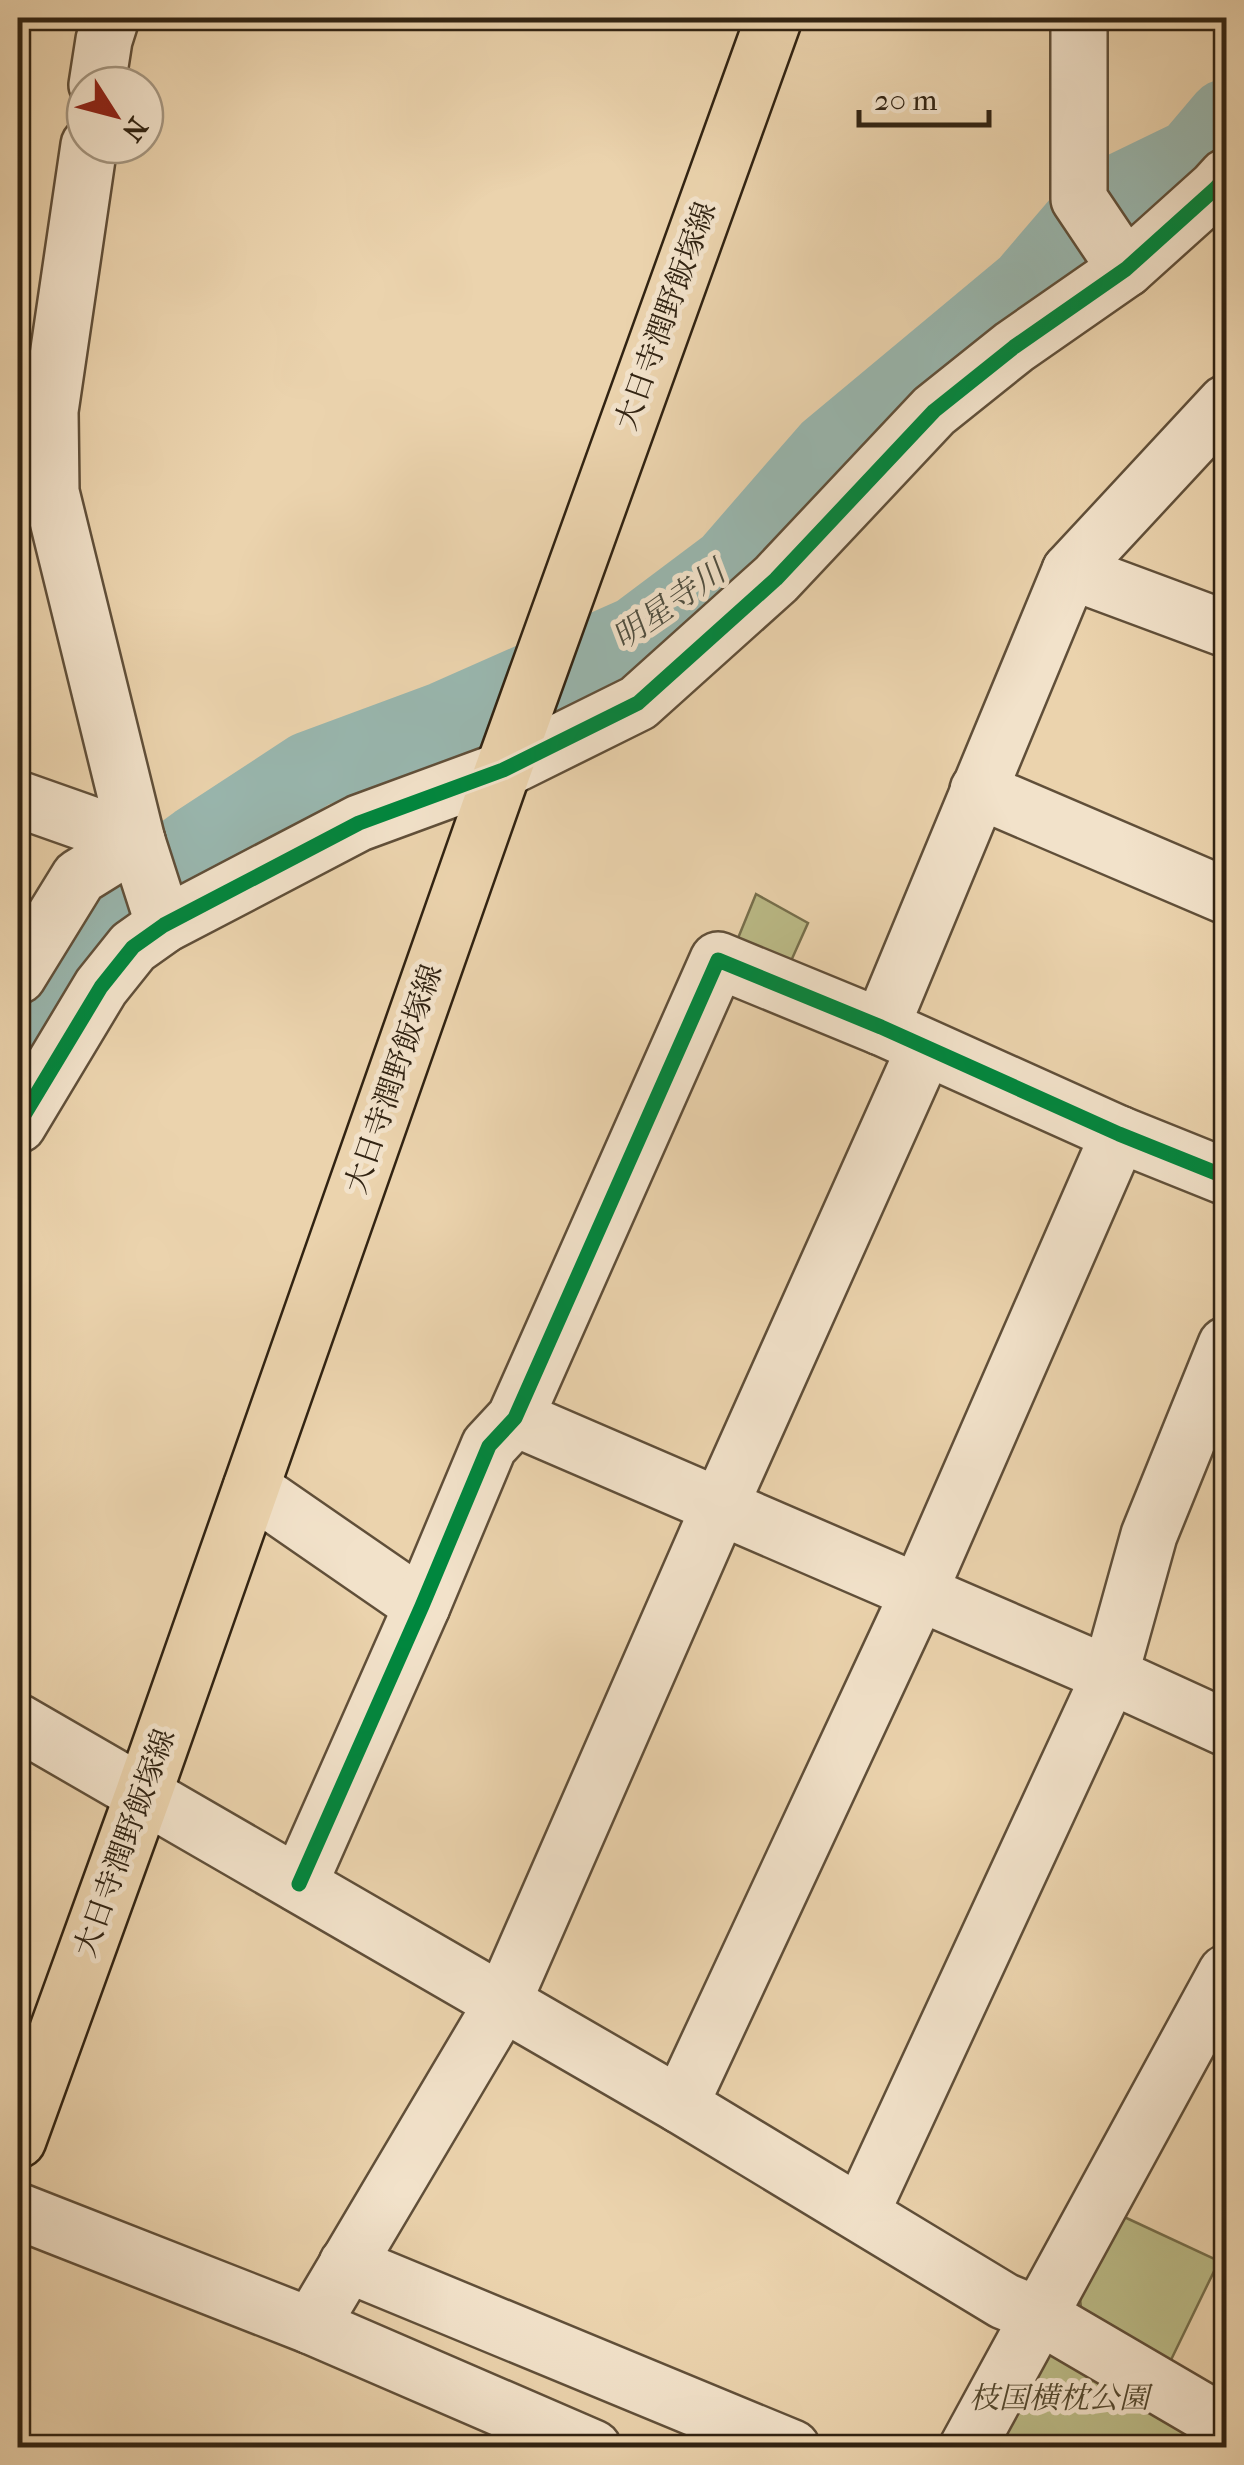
<svg xmlns="http://www.w3.org/2000/svg" width="1244" height="2465" viewBox="0 0 1244 2465" font-family="'IM FELL French Canon','Noto Serif JP',serif">
<style>
.green{fill:#bbbb87;stroke:#766f4c;stroke-width:2.5}
.lines{fill:none;stroke-linecap:round;stroke-linejoin:round}
.river{stroke:#99b7af;stroke-width:78}
.minor-casing{stroke:#604f39;stroke-width:60}
.major-casing{stroke:#312312;stroke-width:60}
.minor{stroke:#f2e2ca;stroke-width:55}
.major{stroke:#ebd3ad;stroke-width:55}
.cycleway-casing{stroke:#f2e2ca;stroke-width:21}
.cycleway{stroke:#00873e;stroke-width:15}
.labels{text-anchor:middle;dominant-baseline:central;stroke-width:10;stroke-linejoin:round;paint-order:stroke}
.street-label{font-size:30px;fill:#312312;stroke:#f2e2ca}
.park-label{font-size:30px;font-style:italic;fill:#54492f;stroke:#f2e2ca}
.water-label{font-size:32px;font-style:italic;fill:#504f41;stroke:#f2e2ca}
</style>
<rect width="100%" height="100%" fill="#ebd3ad"/>
<filter id="stains"><feTurbulence type="fractalNoise" baseFrequency=".002" numOctaves="4"/><feColorMatrix values="0 0 0 0 .2 0 0 0 0 .09 0 0 0 0 .02 0 0 0 .5 -.17"/></filter>
<radialGradient id="worn" r=".72"><stop offset=".6" stop-color="#630" stop-opacity="0"/><stop offset="1" stop-color="#630" stop-opacity=".3"/></radialGradient>
<!-- green -->
<g class="green">
<path d="M756,894l52,29 -21,47 -53,-22z"/>
<path d="M1120,2215l99,46 -50,103 -88,-56 -2,-19z"/>
<path d="M1037,2343l189,105h-247z"/>
</g>
<g class="lines">
<!-- river -->
<path class="river" d="M18,1048l80,-125 33,-31 66,-48 113,-74 135,-50 192,-85 92,-69 100,-115 198,-165 71,-83 95,-46 33,-39"/>
<defs>
<g id="minor">
<path d="M1079,18v181l47,70"/>
<path d="M97,85l7,-45 7,-22"/>
<path d="M89,145l-39,266 1,81 86,349 27,84"/>
<path d="M1070,571l156,-168"/>
<path d="M978,790l248,106"/>
<path d="M18,799l119,42"/>
<path d="M18,976l61,-99 58,-36"/>
<path d="M881,1027l189,-456 156,58"/>
<path d="M18,1125l83,-138 32,-40 31,-22 195,-102 144,-53 135,-67 138,-124 158,-168 80,-64 112,-78 90,-81 10,-11"/>
<path d="M515,1418l595,257 116,53"/>
<path d="M251,1488l171,118"/>
<path d="M18,1722l662,383 324,196 34,14 188,110"/>
<path d="M299,1884l123,-278 67,-160 26,-28 203,-458 163,67 238,107 107,43"/>
<path d="M680,2105l239,-513 200,-458"/>
<path d="M18,2211l293,115 282,122"/>
<path d="M861,2213l249,-538 39,-140 77,-190"/>
<path d="M347,2264l445,184"/>
<path d="M311,2326l191,-322 217,-496 206,-460"/>
<path d="M967,2448l259,-475"/>
</g>
<path id="major" d="M18,2140l125,-345 360,-1025 271,-752"/>
</defs>
<!-- minor casing -->
<use href="#minor" class="minor-casing"/>
<!-- major casing -->
<use href="#major" class="major-casing"/>
<!-- minor -->
<use href="#minor" class="minor"/>
<!-- major -->
<use href="#major" class="major"/>
<defs>
<g id="cycleway">
<path d="M18,1125l83,-138 32,-40 31,-22 195,-102 144,-53 135,-67 138,-124 158,-168 80,-64 112,-78 90,-81 10,-11"/>
<path d="M299,1884l123,-278 67,-160 26,-28 203,-458 163,67 238,107 107,43"/>
</g>
</defs>
<!-- cycleway casing -->
<use href="#cycleway" class="cycleway-casing"/>
<!-- cycleway -->
<use href="#cycleway" class="cycleway"/>
</g>
<g class="labels">
<!-- street labels -->
<g class="street-label">
<text transform="translate(666 316) rotate(-70)">大日寺潤野飯塚線</text>
<text transform="translate(394 1079) rotate(-71)">大日寺潤野飯塚線</text>
<text transform="translate(125 1843) rotate(-70)">大日寺潤野飯塚線</text>
</g>
<!-- park labels -->
<g class="park-label">
<text x="1059" y="2398">枝国横枕公園</text>
</g>
<!-- water labels -->
<g class="water-label">
<text transform="translate(669 605) rotate(-35)">明星寺川</text>
</g>
</g>
<!-- margin -->
<rect width="1244" height="2465" fill="none" stroke="#ebd3ad" stroke-width="60"/>
<rect x="20" y="20" width="1204" height="2425" fill="none" stroke="#312312" stroke-width="5"/>
<rect x="30" y="30" width="1184" height="2405" fill="none" stroke="#312312" stroke-width="2.5"/>
<!-- north arrow -->
<g transform="translate(115 115) rotate(126)"><circle r="48" fill="#f2e2ca" stroke="#a59680" stroke-width="2.5"/>
<path d="M0-8L18 38L0 25L-18 38Z" fill="#8f2418"/>
<text y="-15" font-size="28" font-weight="bold" text-anchor="middle" fill="#312312">N</text>
</g>
<!-- scale -->
<path d="M859 110v15h130v-15" fill="none" stroke="#312312" stroke-width="5"/>
<text x="874" y="110" font-size="30" fill="#312312" stroke="#f2e2ca" stroke-width="8" paint-order="stroke">20 m</text>
<rect width="100%" height="100%" filter="url(#stains)"/>
<rect width="100%" height="100%" fill="url(#worn)"/>
</svg>
